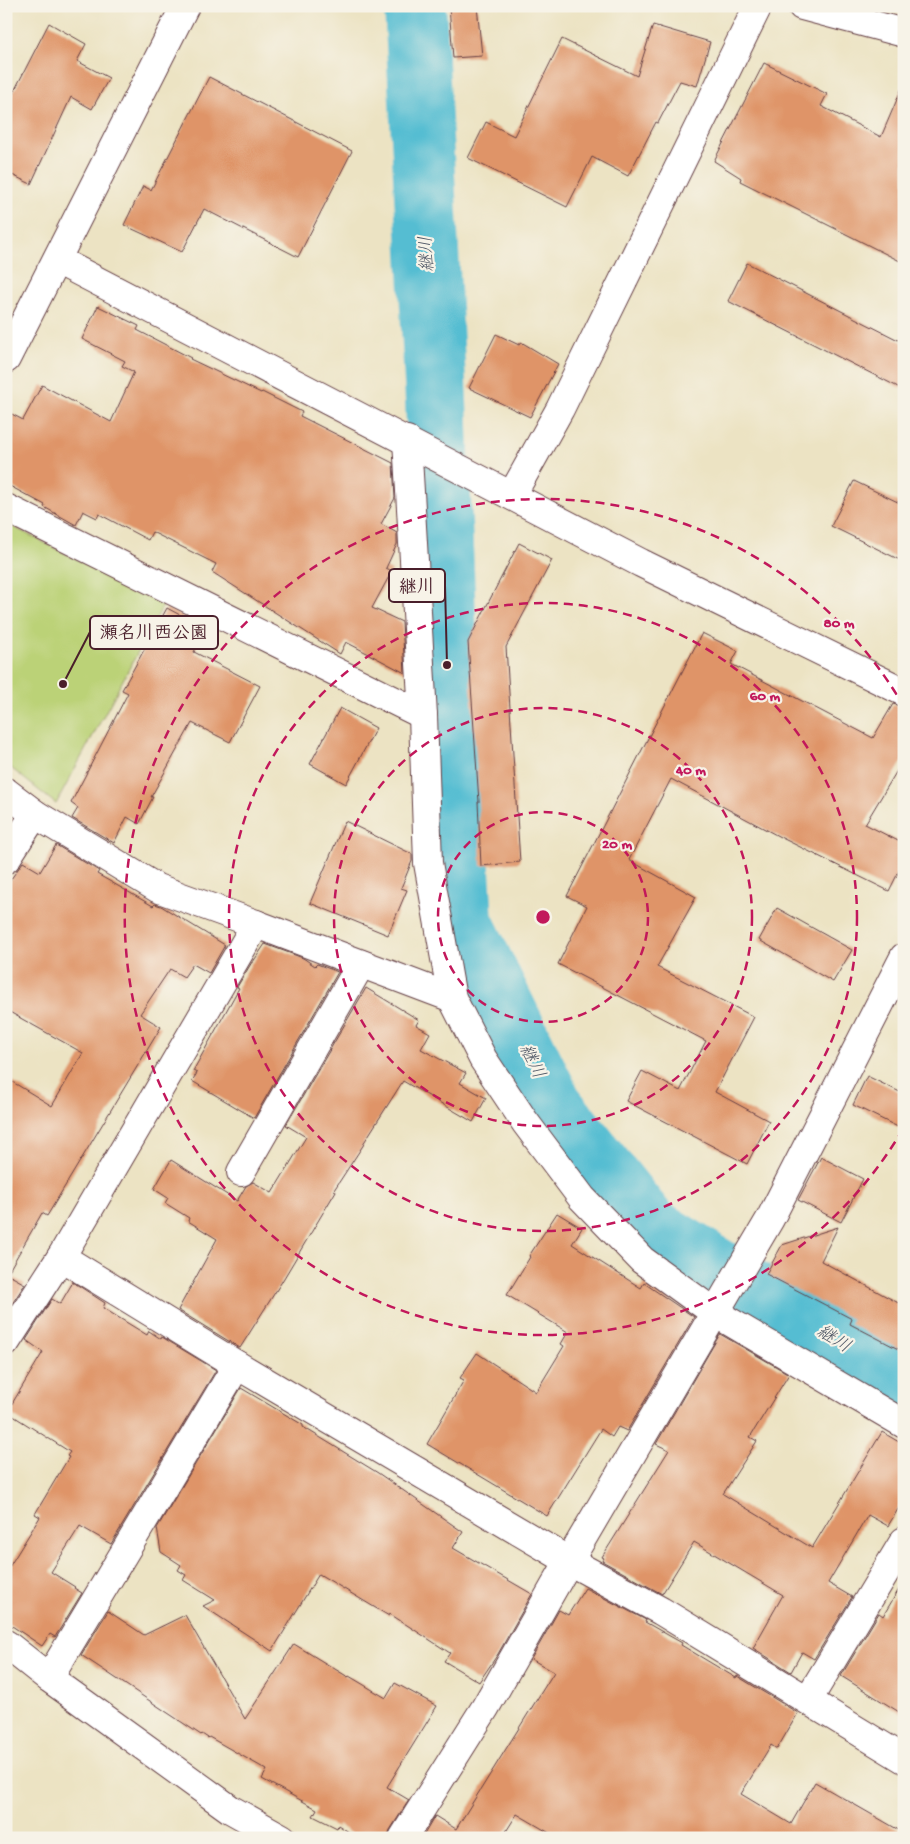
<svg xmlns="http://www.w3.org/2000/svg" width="910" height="1844" viewBox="0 0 910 1844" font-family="'Gochi Hand','Klee One',sans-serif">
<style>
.green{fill:#bbd277;stroke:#827851}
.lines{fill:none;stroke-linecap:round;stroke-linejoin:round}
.river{stroke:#55bdd2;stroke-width:62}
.building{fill:#df9468}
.minor-casing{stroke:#623c42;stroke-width:30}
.tertiary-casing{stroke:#623c42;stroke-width:30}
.primary-casing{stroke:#623c42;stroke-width:30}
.minor{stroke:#fff;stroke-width:28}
.tertiary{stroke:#fff;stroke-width:28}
.primary{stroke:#fff;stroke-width:28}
.ring{fill:none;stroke:#c2185b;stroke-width:2.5;stroke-dasharray:9 6}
.labels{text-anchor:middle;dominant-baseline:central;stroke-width:4.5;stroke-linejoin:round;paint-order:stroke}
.water-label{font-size:18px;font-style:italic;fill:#4e5665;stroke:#f7f3e8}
.centre{fill:#c2185b;stroke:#f7f3e8;stroke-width:2.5}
.ring-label{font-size:15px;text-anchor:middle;font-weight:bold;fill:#c2185b;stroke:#f7f3e8;stroke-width:4.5;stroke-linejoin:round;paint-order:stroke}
.leader{fill:none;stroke:#4a1f2b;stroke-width:2}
.callout-dot{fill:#4a1f2b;stroke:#f7f3e8;stroke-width:2}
.callout{fill:#f7f3e8;stroke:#4a1f2b;stroke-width:2}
.callout-label{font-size:18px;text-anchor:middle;font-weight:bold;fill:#4a1f2b}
</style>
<rect width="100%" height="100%" fill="#f7f3e8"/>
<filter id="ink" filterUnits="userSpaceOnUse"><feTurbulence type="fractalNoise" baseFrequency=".02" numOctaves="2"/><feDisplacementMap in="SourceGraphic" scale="10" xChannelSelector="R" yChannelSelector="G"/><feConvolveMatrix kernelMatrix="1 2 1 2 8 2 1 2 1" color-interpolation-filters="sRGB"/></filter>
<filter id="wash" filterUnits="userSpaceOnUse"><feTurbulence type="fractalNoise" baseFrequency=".0096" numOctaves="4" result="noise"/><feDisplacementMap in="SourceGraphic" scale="20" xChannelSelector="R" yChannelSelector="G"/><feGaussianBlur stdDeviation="1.12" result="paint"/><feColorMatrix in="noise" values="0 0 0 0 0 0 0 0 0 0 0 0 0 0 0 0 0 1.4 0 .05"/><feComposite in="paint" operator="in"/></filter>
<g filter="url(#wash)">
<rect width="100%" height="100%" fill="#ece3c3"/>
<!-- green -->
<path class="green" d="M6,523l158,81 -108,200 -50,-40z"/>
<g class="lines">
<!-- river -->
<path class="river" d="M415,6l21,395 11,264 15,257 91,185 96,120 255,157"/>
</g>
<g id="blocks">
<!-- building -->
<g class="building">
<path d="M449,6h28l5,50 -29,2z"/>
<path d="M49,23l37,21 -9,17 32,17 -17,31 -21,-12 -40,87 -25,-12v-65z"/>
<path d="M653,25l57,17 -13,44 -17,-5 -22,42 -2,-1 -28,54 -36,-19 -25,50 -99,-49 18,-36 28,14 48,-97 75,37z"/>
<path d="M764,63l63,31 -6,12 60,31 23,-54v180l-164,-82 1,-3 -27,-17z"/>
<path d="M209,77l143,74 -54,106 -94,-48 -22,43 -58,-27 19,-39 8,4z"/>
<path d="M747,263l157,80v47l-176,-89z"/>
<path d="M98,306l41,20 -2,4 54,28 -1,1 71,34 1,-1 40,20 -2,4 93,47 2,35 -14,26 16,9v11l-11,24 6,3 -20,37 30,14 3,51 -59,-31 -6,12 -128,-82 4,-8 -64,-32 -4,8 -49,-26 -2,4 -14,-7 -7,14 -32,-18 1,-2 -39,-21v-73l17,9 19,-35 69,37 23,-50 -12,-6 3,-5 -43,-22z"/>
<path d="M496,334l23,11 2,-3 37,22 -28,53 -61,-29z"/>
<path d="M854,481l50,24v57l-73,-36z"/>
<path d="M519,543l33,17 -46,87 14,215 -39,4 -3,-64h1l-11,-160z"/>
<path d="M167,608l39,21 -12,23 66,34 -30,56 -38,-19 -41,74h2l-14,27 -12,-7 -13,26 -42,-25 6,-10 -7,-5 57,-110 -6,-3z"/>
<path d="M702,633l36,18 -7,13 142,74 20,-34 11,3v52l-39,65 39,20v17l-15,30 -109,-54 -109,-58 -42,81 67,37 -39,70 97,50 -39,75 54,29 -22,43 -121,-63 16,-30 38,20 26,-50 -148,-77 29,-58 -20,-10z"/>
<path d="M340,708l36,20 -30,56 -36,-20z"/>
<path d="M345,821l67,33v7l-11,27 6,2 -19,45 -78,-32z"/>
<path d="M56,845l43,26 -2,3 56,32 2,-2 6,2 64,39 -16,28 -16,-9 -9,13 -14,-8 -30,45 21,13 -114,189 -5,-3 -35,61 18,10 -19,29v-235l46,28 31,-53 -77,-43v-124l17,-24 17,10z"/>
<path d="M777,908l75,42 -19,32 -74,-42z"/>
<path d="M265,944l38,14 12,8 2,-2 21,8 -84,146 -62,-37 5,-8 -4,-2 46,-83 -2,-1 15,-25h1z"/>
<path d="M366,988l53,32 -3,5 14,8 -9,16 45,24 -6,10 26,15 -13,24 -70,-41 -40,63h1l-30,46 2,1 -55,92 -41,65 -62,-38 39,-71 -29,-18 1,-3 -24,-15 3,-5 -14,-9 17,-29 66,41 9,-15 7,-4 19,11 34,-56 -20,-12z"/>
<path d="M867,1076l37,18v36l-51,-25z"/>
<path d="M821,1157l42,22 -22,43 -43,-22z"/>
<path d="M557,1213l25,15 -10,16 69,44 3,-5 50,34 -67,114 -9,-4 -6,10 -11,-8 -54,87 -120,-72 37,-64 -4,-2 17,-25 59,39 28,-46 -3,-2 7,-12 -61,-37 23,-38 -1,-1z"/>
<path d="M838,1227l-17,34 83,45v46l-54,-28 2,-5 -86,-45 16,-29z"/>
<path d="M73,1282l32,21 -2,5 44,27 2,-4 12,8 1,-2 54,33 -105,174 -31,-18 -29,46 24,15 -1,1 8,5 -27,44 -5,-3 -8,12 -36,-24v-50l34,-55 -5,-3 34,-57 -2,-1 3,-4 -63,-40 36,-60 -17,-12 26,-41 8,5z"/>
<path d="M720,1334l69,40 -39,63 7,4 -34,53 89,54 70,-116 22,13v54l-16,27 -20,-11 -40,68 24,14 -38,62 -12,-7 -11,20 -38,-24 30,-53 -89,-53 -32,52 -60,-33 2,-3 -2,-1 67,-107 -13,-6z"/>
<path d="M241,1388l62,37v2l75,46 85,59 -10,16 79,46 -34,60 -19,28 -35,-21 6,-8 -60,-39 -1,2 -70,-42 -47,77 -69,-45 12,-6 -32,-20 3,-5 -8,-5 3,-5 -20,-13 -4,-24z"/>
<path d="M904,1581v134l-63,-39 38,-63 4,3z"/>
<path d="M585,1588l61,32 -1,2 37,21 -1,2 55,33 1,-2 61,37 -21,36 -6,-4 -30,49 50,30 24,-42 89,51v5h-346l-41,-24 -15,24h-80l13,-22 21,13 98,-157 -23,-13 28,-49 9,5z"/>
<path d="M108,1611l36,24 41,-20 60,104 49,-75 54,33 1,-1 37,22 9,-15 42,23 -50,81 22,13 -19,30 -3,8h-29l-20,-13 -1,3 -24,-12 4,-7 -55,-30 5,-9 -58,-33 -1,1 -6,-4 -1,1 -120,-80z"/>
</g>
</g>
</g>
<g filter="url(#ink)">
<use href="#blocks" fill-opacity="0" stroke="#623c42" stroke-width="1"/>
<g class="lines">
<defs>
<g id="minor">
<path d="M57,260l584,303 263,129"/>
<path d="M407,440l16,275 5,148 24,135 31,61 42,63 57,76 60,62 73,53 189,111"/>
<path d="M512,495l48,-86 198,-403"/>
<path d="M6,508l417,207"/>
<path d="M6,792l29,22 122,74 99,36 -195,333 -55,85"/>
<path d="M6,859l29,-45"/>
<path d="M256,924l196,74"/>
<path d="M241,1172l120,-208"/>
<path d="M61,1257l176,108 332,196 92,50 243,148"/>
<path d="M6,1644l43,34 181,131 52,29"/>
<path d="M49,1678l188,-313"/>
<path d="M808,1700l96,-159"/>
<path d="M403,1838l82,-130 84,-147 201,-342 134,-262"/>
</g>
<path id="tertiary" d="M6,359l179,-353"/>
<path id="primary" d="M802,6l102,27"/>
</defs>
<!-- minor casing -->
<use href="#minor" class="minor-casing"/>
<!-- tertiary casing -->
<use href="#tertiary" class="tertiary-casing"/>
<!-- primary casing -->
<use href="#primary" class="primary-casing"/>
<!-- minor -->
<use href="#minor" class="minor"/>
<!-- tertiary -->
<use href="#tertiary" class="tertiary"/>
<!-- primary -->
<use href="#primary" class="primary"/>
</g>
</g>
<!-- distance rings -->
<g class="ring">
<circle cx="543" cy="917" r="105"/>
<circle cx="543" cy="917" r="209"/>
<circle cx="543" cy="917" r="314"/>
<path d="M903 1129A418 418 0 1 1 903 705"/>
</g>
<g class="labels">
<!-- water labels -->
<g class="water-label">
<text transform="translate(428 254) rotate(-93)">継川</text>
<text transform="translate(531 1062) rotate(64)">継川</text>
<text transform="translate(833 1340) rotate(32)">継川</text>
</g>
</g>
<circle cx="543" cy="917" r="8" class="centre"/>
<g class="ring-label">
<text x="839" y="627">80 m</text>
<text x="765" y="700">60 m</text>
<text x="691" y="774">40 m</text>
<text x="617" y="848">20 m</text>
</g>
<!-- callouts -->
<path class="leader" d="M447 665L445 585M63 684L90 632"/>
<g class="callout-dot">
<circle cx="447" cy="665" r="5"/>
<circle cx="63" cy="684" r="5"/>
</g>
<g class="callout">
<rect x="389" y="569" width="56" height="33" rx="5"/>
<rect x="90" y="616" width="128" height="33" rx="5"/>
</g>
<g class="callout-label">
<text x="417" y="592">継川</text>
<text x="154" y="638">瀬名川西公園</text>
</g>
<!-- margin -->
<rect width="910" height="1844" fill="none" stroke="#f7f3e8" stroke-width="25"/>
</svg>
